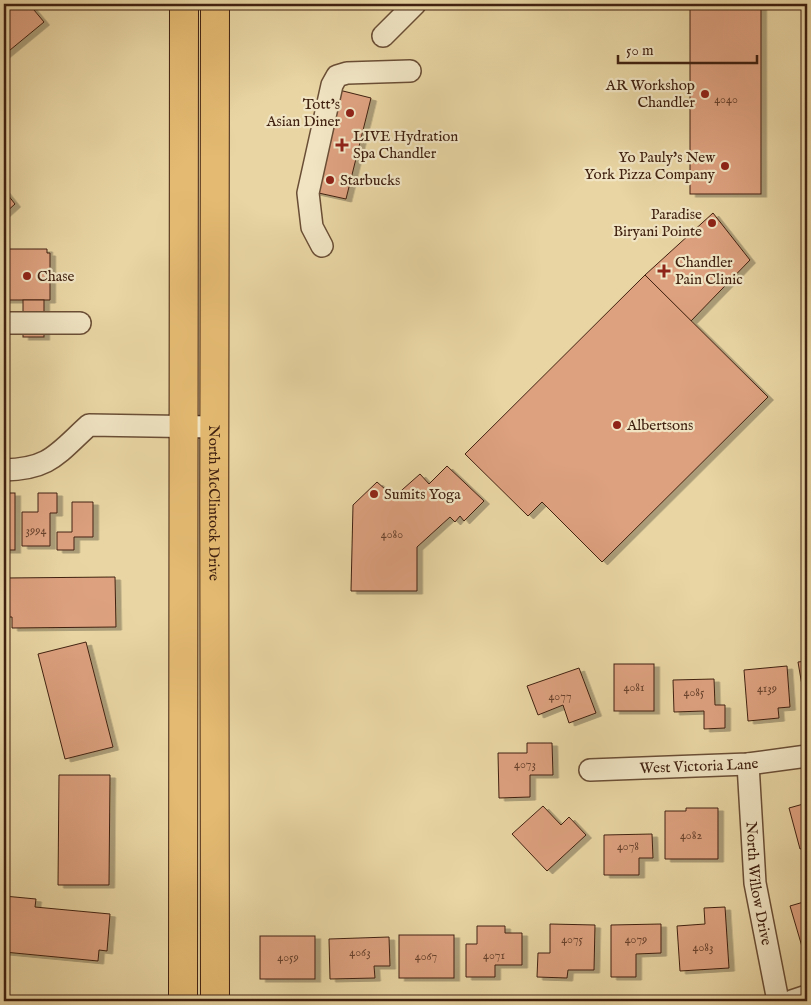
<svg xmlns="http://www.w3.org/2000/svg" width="811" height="1005" viewBox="0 0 811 1005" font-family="'IM FELL English',serif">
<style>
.building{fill:#dda17f;stroke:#402110;filter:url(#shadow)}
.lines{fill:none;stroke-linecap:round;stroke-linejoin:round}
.minor-casing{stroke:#6a4e35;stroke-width:24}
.major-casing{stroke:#402110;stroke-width:30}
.minor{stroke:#f0e4c3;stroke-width:21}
.major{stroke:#e4ba72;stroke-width:28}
.poi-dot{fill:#8f2418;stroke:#f0e4c3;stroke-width:2}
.labels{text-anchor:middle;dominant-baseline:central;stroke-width:4.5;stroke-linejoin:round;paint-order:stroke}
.number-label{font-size:12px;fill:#67412c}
.poi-label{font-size:15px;fill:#402110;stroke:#f0e4c3;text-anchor:start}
.street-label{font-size:15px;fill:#402110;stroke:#f0e4c3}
</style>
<defs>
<filter id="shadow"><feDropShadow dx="5.5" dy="3" stdDeviation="0" flood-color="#0004"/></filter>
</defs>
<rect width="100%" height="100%" fill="#e8d5a3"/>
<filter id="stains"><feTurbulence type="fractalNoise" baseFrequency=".004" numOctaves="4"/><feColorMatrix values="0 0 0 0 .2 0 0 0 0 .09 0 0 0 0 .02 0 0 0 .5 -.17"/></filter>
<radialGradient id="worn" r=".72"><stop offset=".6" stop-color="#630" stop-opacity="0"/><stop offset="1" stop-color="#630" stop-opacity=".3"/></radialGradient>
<!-- building -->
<g class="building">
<path d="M4,4h25l15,18 -40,33z"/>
<rect x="690" y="4" width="71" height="190"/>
<path d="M339,90l32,8 -25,101 -32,-7z"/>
<path d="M4,190l11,14 -11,10z"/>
<path d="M713,213l37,47 -59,61 -46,-46z"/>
<path d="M4,249h43v4h3v47h-46z"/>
<path d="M645,275l123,122 -166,165 -60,-60 -14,14 -63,-62z"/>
<rect x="23" y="300" width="21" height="37"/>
<path d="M447,466l37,35 -20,20 -4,-5 -5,6 -5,-5 -33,30v44h-66l2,-86 24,-23 17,15 26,-23 9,10z"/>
<rect x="4" y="493" width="11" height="57"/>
<path d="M38,493h19v20h-7v33h-28v-34h16z"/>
<path d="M72,502h21v35h-19v13h-17v-18h15z"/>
<path d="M115,577l1,50 -104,1v-11h-5l-1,-39z"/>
<path d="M86,642l27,105 -48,12 -27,-105z"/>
<path d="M807,661v48h-1l-8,-47z"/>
<rect x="614" y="664" width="40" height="47"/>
<path d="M787,666l3,41 -12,1 1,10 -31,3 -4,-51z"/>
<path d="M579,668l17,45 -27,10 -6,-18 -25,10 -11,-29z"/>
<path d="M714,679l1,26h10v23l-21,1v-18l-30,1 -1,-32z"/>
<path d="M527,743h25l1,32h-23v22l-31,1 -1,-45h29z"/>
<path d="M59,775h51l-1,110h-51z"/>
<path d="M807,803v44l-7,2 -11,-41z"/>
<path d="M543,806l18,19 8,-8 17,18 -39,36 -35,-37z"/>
<path d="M686,808h32v51h-53v-48h21z"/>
<path d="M652,834l1,24h-14v17h-35v-40z"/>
<path d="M4,896l32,3 -1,8 75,7 -3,37 -8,-1 -1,11 -94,-9z"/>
<path d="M807,901v48l-4,1 -13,-44z"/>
<path d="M725,907l4,61 -49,3 -3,-45 28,-2 -1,-16z"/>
<path d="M550,924l45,1 -1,45h-26l-1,8 -30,-1 1,-24h12z"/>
<path d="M661,924v29l-25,1v23h-25v-52z"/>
<path d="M477,926h28v7h17v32h-27v12h-29v-33h11z"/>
<rect x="399" y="935" width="55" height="43"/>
<rect x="260" y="936" width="55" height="43"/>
<path d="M389,937l1,29h-16l1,12 -45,1 -1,-40z"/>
</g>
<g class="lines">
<defs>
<g id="minor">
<path d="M383,36l32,-32"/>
<path d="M322,246l-10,-19 -4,-34 24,-108 5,-9 10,-3 63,-2"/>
<path d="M4,323h76"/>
<path d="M4,470c46,-1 53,-16 85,-45l124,2"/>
<path id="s1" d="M748,764l7,119 23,118"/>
<path id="s2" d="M590,770l158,-6 59,-8"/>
<path d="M792,1001l15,-5"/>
</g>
<g id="major">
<path id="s3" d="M215,4c-2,332 0,665 0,997"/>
<path d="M183,1001l1,-997"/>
</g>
</defs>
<!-- minor casing -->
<use href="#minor" class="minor-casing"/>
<!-- major casing -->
<use href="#major" class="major-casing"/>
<!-- minor -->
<use href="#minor" class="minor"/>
<!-- major -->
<use href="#major" class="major"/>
</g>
<!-- markers -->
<g class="poi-dot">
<circle cx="705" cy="94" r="5"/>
<circle cx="350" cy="113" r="5"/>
<path d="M339.5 137.5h5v5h5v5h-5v5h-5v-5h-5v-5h5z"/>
<circle cx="725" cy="166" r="5"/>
<circle cx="330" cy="180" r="5"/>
<circle cx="712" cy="223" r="5"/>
<path d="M661.5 263.5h5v5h5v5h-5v5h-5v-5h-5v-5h5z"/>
<circle cx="27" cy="276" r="5"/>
<circle cx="617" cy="425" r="5"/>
<circle cx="374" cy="494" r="5"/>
</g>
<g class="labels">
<!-- number labels -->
<g class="number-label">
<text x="726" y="99">4040</text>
<text x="36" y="530">3994</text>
<text x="392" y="534">4080</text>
<text x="634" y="687">4081</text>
<text x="767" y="688">4139</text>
<text x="694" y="692">4085</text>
<text x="560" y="696">4077</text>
<text x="525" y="764">4073</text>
<text x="691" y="835">4082</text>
<text x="628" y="846">4078</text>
<text x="572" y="939">4075</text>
<text x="636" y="939">4079</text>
<text x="703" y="947">4083</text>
<text x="360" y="952">4063</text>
<text x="494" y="955">4071</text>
<text x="426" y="956">4067</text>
<text x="288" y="957">4059</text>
</g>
<!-- poi labels -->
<g class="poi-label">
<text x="695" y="85" text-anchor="end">AR Workshop<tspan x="695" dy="17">Chandler</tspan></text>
<text x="340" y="104" text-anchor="end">Tott's<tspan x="340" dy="17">Asian Diner</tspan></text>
<text x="353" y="136">LIVE Hydration<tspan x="353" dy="17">Spa Chandler</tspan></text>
<text x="715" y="157" text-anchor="end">Yo Pauly's New<tspan x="715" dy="17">York Pizza Company</tspan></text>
<text x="340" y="180">Starbucks</text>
<text x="702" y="214" text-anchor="end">Paradise<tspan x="702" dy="17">Biryani Pointe</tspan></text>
<text x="675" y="262">Chandler<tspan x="675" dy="17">Pain Clinic</tspan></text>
<text x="37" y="276">Chase</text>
<text x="627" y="425">Albertsons</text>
<text x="384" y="494">Sumits Yoga</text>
</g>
<!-- street labels -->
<g class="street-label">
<text stroke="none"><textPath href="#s3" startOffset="499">North McClintock Drive</textPath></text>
<text stroke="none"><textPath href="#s2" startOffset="109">West Victoria Lane</textPath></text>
<text stroke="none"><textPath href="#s1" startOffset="120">North Willow Drive</textPath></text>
</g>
</g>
<!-- margin -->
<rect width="811" height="1005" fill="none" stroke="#e8d5a3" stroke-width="20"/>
<rect x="5" y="5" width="801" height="995" fill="none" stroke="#402110" stroke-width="2.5"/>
<rect x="10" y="10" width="791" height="985" fill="none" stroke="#402110"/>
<!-- scale -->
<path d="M618 55v8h139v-8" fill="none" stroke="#402110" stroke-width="2.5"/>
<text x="626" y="55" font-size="15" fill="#402110" stroke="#f0e4c3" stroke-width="4" paint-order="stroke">50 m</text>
<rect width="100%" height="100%" filter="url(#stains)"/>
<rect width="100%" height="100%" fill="url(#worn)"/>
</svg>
